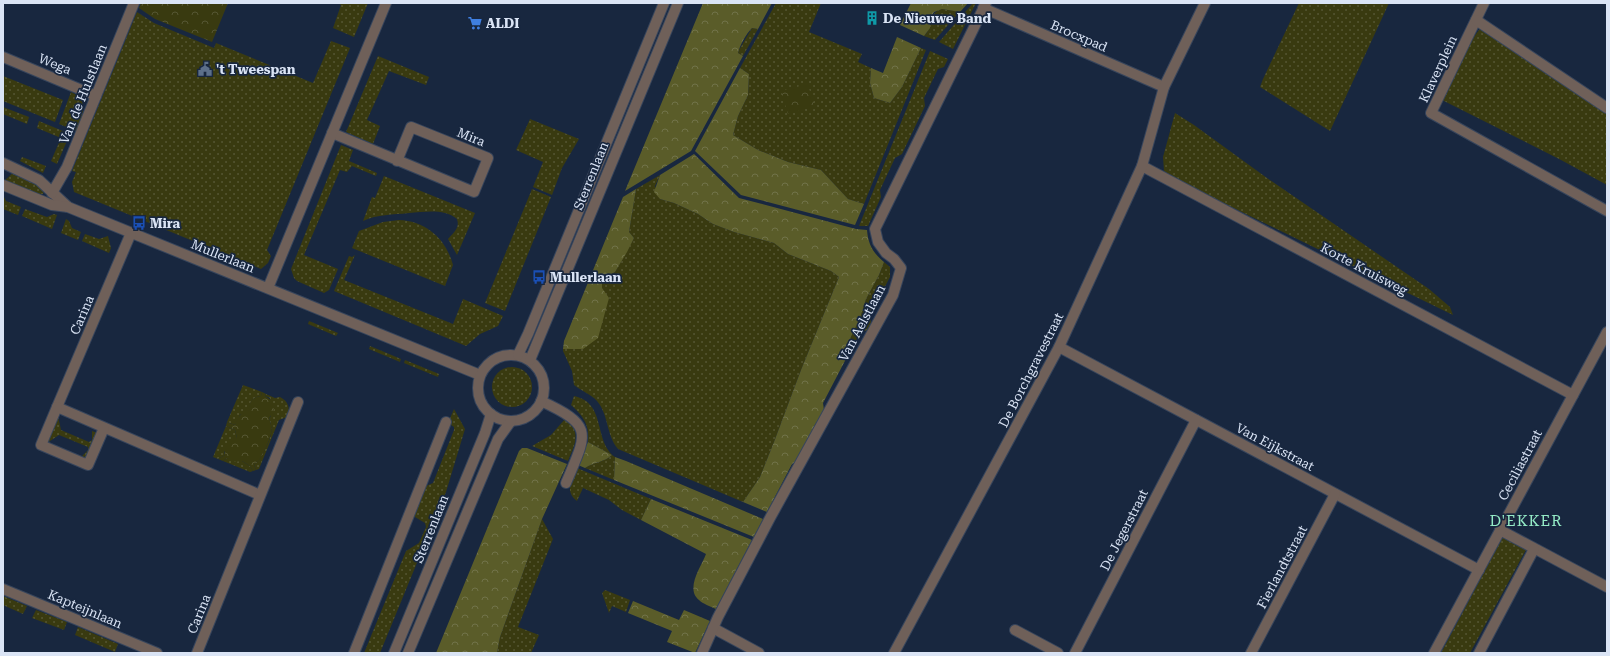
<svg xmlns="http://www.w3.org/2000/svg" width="1610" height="656" viewBox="0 0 1610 656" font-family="'Roboto Serif',serif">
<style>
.grass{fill:url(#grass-dots)}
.forest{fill:url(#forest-crowns)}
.park{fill:url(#park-crowns)}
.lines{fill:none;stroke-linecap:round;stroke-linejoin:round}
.minor-casing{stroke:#37455c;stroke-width:12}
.tertiary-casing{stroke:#37455c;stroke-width:12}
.minor{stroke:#6f6059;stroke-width:10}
.tertiary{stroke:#6f6059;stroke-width:10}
.labels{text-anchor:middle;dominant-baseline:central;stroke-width:3.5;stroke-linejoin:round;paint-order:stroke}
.poi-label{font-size:13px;font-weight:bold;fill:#dae4f5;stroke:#18273f;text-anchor:start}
.street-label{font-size:13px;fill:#dae4f5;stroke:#18273f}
.quarter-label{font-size:15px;letter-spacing:1px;fill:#95ecc7;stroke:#18273f}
</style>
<defs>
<pattern id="grass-dots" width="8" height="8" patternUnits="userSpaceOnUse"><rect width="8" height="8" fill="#393a10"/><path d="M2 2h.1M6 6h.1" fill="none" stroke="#555633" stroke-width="1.8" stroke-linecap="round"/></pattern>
<pattern id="forest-crowns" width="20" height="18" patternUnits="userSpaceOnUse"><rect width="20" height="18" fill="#5a5c29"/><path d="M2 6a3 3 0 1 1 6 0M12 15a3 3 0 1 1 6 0" fill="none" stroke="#717349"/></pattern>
<pattern id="park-crowns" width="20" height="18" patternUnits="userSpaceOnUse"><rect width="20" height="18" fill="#393a10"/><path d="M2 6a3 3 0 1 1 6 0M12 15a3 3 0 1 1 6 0" fill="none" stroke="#555633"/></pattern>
</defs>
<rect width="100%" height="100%" fill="#18273f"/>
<!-- grass -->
<g class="grass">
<path d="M338,3h30l-14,34 -21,-9 8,-23z"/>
<path d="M776,3h45l-12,29 53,22 -4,8 13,6 -1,15 4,15 16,5 12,-16 19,-39 5,2 -62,154 -16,-5 -27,-29 -33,-8 -30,-12 -25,-15 5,-19 10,-21 1,-21 -9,-6z"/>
<path d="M973,3h3l-23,46 -14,-7z"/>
<path d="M1299,3h90l-59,128 -70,-44 3,-8z"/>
<path d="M942,9l18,3 2,-3 -27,31 -11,-4c10,-9 3,-23 18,-27z"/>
<path d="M137,12l17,11 60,25 2,-5 97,40 18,-42 19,7 -83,202 4,6 -3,7 -7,6 -187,-77 -2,-10 4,-10 -4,-1z"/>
<path d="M1483,25l124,83v77l-46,-25 -119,-60c11,-26 23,-54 41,-75z"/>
<path d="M752,28l6,1 -15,27 -5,-3 1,-3z"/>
<path d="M930,51l18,8 -4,8 -6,2 -14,29 1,8 -23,48 -7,4 -15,32 1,7 -13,29h-9z"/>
<path d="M378,56l51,21 -3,8 -37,-14 -22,49 13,6 -7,18 -27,-12z"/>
<path d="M3,76l60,24 -8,22 -52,-21z"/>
<path d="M71,92c20,9 11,24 5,39l-17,-7z"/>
<path d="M3,107l26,10 -2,7 -24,-10z"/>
<path d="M1175,113l19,12 73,53 162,111 21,18 3,8 -277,-135 -12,-9 -1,-14z"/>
<path d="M530,119l49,20 -17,29 -10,27 -19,-8 10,-25 -27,-12z"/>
<path d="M39,121l31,13 -13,30 -6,-3 10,-23 -24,-10z"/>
<path d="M341,145l12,5 -4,11 28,12 -1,3 -24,-10 -5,6 -7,-2 -36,85 34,14 -9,21 -5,3 -27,-12 -3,-3 -3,-9z"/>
<path d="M22,157l24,9 -3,7 -23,-12z"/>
<path d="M15,171l18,9 11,11 -1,3h-8l-32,-12z"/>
<path d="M660,175l-5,11 5,13 14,4 24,11 15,10 21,8 40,11 14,11 43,17 8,6 -38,93 -27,72 -14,35 -17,25 -125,-53c-12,-14 -9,-34 -21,-48 -6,-7 -16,-10 -23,-16l-2,-14 -9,-20v-2h12l27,-61v-9l13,-7 19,-34 -5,-6 7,-43z"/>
<path d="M384,176l91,37 -18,42 -9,-16c6,-7 12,-11 9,-20 -13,-11 -33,-7 -48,-6 -17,2 -31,1 -46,8l9,-24 3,1z"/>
<path d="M532,189l19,8 -46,114 -20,-8z"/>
<path d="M3,195l3,6 15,6 -3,8 -15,-6z"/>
<path d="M25,209l22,8 7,-3 3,1 -5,14 -30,-13z"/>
<path d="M66,219l3,2 3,7 9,4 -3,8 -17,-7z"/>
<path d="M399,220c27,1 47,19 54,45l-8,21 -93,-38 7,-17 24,-9z"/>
<path d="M85,234l14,5 9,-3 3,12 -2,5 -27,-12z"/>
<path d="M355,255l-11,25 109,44 10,-25 40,17 -5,10 -18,8 -14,12 -132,-55 15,-35 3,1z"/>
<path d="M884,262l6,5v10l-20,38 1,8 -4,7 -7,3 -12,22v-12l12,-25 6,-19 13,-24z"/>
<path d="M309,321l29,12 -2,3 -28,-12z"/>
<path d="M370,346l31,13 -1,3 -31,-13z"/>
<path d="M405,360l34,14 -1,3 -34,-14z"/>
<circle cx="512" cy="387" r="20"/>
<path d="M243,385l19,7 -1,4c-8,1 -12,6 -11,14l-10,5 -5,10 -8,-3z"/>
<path d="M266,394l9,4 5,-1c8,4 11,11 7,20l-8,3 -20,49 -3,1 -2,-5c6,-4 16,-24 17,-31 1,-5 0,-11 -2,-16l2,-2 -1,-18 -5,-2z"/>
<path d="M574,396c33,7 19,45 41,61l-1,23 -29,-12c9,-6 20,-6 27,-13l-24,-13c2,-17 -5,-26 -17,-37z"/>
<path d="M454,409l11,20 -19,63 -66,161h-16l42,-102 13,-8 7,-16 -1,-4 -10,-6 -1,-2 12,-29 7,-3 21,-53v-3l-6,-4z"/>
<path d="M58,416l3,14 28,12 3,-2v-9l5,2 -11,25 -4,-2 6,-6v-3l-29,-12 -12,8z"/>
<path d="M565,419c17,13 10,25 3,42l-36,-15 19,-11z"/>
<path d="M226,426l9,4 2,8 -13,14 1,3 -7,4 -5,-2z"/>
<path d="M227,458l15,3 8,5 3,5 -3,1 -27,-11z"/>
<path d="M577,468l74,31 -10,21 -19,-10 -13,-10 -26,-12 -6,13c-13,-10 -5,-21 0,-33z"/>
<path d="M542,519l11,20 -35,88 21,8 -8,18h-34l3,-16z"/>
<path d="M1506,531l22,15 -58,107h-29z"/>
<path d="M605,590l25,10 -4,12 -14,-6 -3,7 -7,-20z"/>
<path d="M3,596l24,10 -4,8 -20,-9z"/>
<path d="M36,610l31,12 -3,8 -32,-12z"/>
<path d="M78,627l40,17 -3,8 -40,-17z"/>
</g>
<!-- forest -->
<g class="forest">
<path d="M703,3h69l-14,26 -6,-1c-6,6 -12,17 -14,25l5,3 -52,95 -66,40z"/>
<path d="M911,3h57l-8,9 -18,-3 -8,3 -4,7v9l-6,8 -24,-11z"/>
<path d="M897,37l24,11 -19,39 -12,16 -16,-5 -4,-15 1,-15 12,5z"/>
<path d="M740,68l9,6 -1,21 -10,21 -5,19 25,15 30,12 33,8 27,29 16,5 -9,21 -114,-30 -46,-44z"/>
<path d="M694,154l45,44 117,31 11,1c1,14 6,23 17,32l-5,13 -13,24 -6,19 -12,25v12l-25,48 1,7 -26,50 -6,4 -25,48 -24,-10 17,-25 14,-35 27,-72 38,-93 -8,-6 -43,-17 -14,-11 -40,-11 -21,-8 -15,-10 -24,-11 -14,-4 -6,-7 6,-17z"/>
<path d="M636,189l-7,43 5,6 -7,14 -12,20 -13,7v9l7,10 -11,40 -15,11h-20l1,-8 59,-144z"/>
<path d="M588,442l24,13c-7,7 -18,7 -27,13l-7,-3z"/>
<path d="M522,448h5l40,16 -25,55 -42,118 -3,16h-61l83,-202z"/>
<path d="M615,457l11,4 137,58 -9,18 -140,-57z"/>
<path d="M651,499l101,41 -36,69c-6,-3 -13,-5 -17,-9 -14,-11 2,-33 7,-46l-65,-34z"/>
<path d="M633,601l46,19 5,-10 26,11 -15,32 -28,-11 5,-11 -44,-18z"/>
</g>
<!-- park -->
<g class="park">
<path d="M141,3h87l-16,39 -57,-23 -16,-11z"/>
<path d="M807,83l8,23 -27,8 -7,-23z"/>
<path d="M262,392l4,2 -1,2 6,4 3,5 -1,8 -4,5c2,5 3,10 2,16 -2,8 -10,27 -17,31l2,5 -3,1 -3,-5 -8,-5 -9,1 -6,-4 -4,3 -5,-2 7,-4c-2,-10 3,-16 12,-17l-2,-8 -9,-4 1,-4 8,3c2,-8 7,-13 14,-15 0,-8 4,-13 12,-14z"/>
</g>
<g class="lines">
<defs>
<g id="minor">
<path d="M1484,3l-53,110 176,98"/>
<path d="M983,8l181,79"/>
<path d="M1476,20l131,88"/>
<path d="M3,57l93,39"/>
<path d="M332,133l142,59 14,-34 -77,-31 -14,34"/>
<path d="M3,163l36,17 29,27"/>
<path d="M1142,166l431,229"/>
<path d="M3,185l49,20 16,2 412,168"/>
<path d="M52,193l15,-26 67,-164"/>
<path d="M131,233l-74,174 203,88"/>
<path d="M268,288l118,-285"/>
<path d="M1059,347l420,223"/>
<path d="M541,401c54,25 46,32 25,82"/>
<path d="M57,407l-16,38 47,20 16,-37"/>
<path d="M1500,530l107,57"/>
<path d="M3,589l154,64"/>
<path d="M713,628l46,25"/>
<path d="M1015,630l43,23"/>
<path d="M197,653l101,-251"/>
<path d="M354,653l92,-231"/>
<path d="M702,653l16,-36 52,-99 123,-223 8,-27 -7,-9 -8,-6 -8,-11 -3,-13 111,-226"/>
<path d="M894,653l165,-306 83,-181 22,-79 41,-84"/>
<path d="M1075,653l121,-233"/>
<path d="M1251,653l84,-159"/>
<path d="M1434,653l173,-321"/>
<path d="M1479,653l55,-104"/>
</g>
<g id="tertiary">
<circle cx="511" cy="388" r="33"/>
<path d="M518,355l10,-21 136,-331"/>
<path d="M530,360l148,-357"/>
<path d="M394,653l91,-220 6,-19"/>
<path d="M408,653l90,-214 13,-18"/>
</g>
</defs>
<!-- minor casing -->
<use href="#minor" class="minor-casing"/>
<!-- tertiary casing -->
<use href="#tertiary" class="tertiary-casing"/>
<!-- minor -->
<use href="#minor" class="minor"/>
<!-- tertiary -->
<use href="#tertiary" class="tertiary"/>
</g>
<!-- icons -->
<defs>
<symbol id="building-bare" viewBox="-9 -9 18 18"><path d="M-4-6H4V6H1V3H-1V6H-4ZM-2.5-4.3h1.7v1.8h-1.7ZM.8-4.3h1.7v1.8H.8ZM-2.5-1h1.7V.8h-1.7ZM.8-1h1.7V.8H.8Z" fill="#0f9aa8" stroke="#18273f" stroke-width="2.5" paint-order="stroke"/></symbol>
<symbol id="supermarket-bare" viewBox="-9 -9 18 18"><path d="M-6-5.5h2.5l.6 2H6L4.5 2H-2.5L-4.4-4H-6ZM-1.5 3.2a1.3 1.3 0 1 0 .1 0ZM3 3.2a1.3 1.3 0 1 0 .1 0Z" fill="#3f7fe0" stroke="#18273f" stroke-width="2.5" paint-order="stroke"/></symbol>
<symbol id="civic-bare" viewBox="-9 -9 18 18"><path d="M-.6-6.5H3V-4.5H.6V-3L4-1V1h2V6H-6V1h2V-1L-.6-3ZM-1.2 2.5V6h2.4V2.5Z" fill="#5c6f8a" stroke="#18273f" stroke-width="2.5" paint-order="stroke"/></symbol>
<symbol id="bus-bare" viewBox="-9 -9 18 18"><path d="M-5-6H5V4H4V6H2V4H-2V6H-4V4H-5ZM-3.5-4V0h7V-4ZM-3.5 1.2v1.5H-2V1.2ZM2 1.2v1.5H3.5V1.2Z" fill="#1a4fb4" stroke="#18273f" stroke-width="2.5" paint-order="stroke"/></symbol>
</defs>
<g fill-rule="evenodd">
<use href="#building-bare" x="862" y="8" width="20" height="20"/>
<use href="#supermarket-bare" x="465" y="13" width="20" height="20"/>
<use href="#civic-bare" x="195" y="59" width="20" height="20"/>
<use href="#bus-bare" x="129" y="213" width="20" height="20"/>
<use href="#bus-bare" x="529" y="267" width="20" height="20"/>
</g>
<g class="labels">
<!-- poi labels -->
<g class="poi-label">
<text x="883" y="18">De Nieuwe Band</text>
<text x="486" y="23">ALDI</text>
<text x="216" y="69">'t Tweespan</text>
<text x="150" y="223">Mira</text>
<text x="550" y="277">Mullerlaan</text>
</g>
<!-- street labels -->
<g class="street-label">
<text transform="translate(1079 36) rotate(23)">Brocxpad</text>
<text transform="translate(55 64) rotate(22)">Wega</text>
<text transform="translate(1438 69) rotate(-65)">Klaverplein</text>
<text transform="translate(83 94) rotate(-68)">Van de Hulstlaan</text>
<text transform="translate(471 137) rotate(22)">Mira</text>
<text transform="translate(591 176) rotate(-68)">Sterrenlaan</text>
<text transform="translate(223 256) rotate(22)">Mullerlaan</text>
<text transform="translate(1364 269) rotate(28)">Korte Kruisweg</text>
<text transform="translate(82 315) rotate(-67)">Carina</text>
<text transform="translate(862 323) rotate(-62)">Van Aelstlaan</text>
<text transform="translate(1031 370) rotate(-63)">De Borchgravestraat</text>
<text transform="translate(1275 447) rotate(28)">Van Eijkstraat</text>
<text transform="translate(1520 465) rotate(-62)">Ceciliastraat</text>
<text transform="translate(431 529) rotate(-68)">Sterrenlaan</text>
<text transform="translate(1124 530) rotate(-63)">De Jegerstraat</text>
<text transform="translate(1282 567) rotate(-62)">Fierlandtstraat</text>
<text transform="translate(85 609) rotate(23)">Kapteijnlaan</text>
<text transform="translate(199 614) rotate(-68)">Carina</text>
</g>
<!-- quarter labels -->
<g class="quarter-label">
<text x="1526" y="521">D'EKKER</text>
</g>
</g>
<!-- border -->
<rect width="1610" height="656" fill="none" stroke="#dae4f5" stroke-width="8"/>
</svg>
